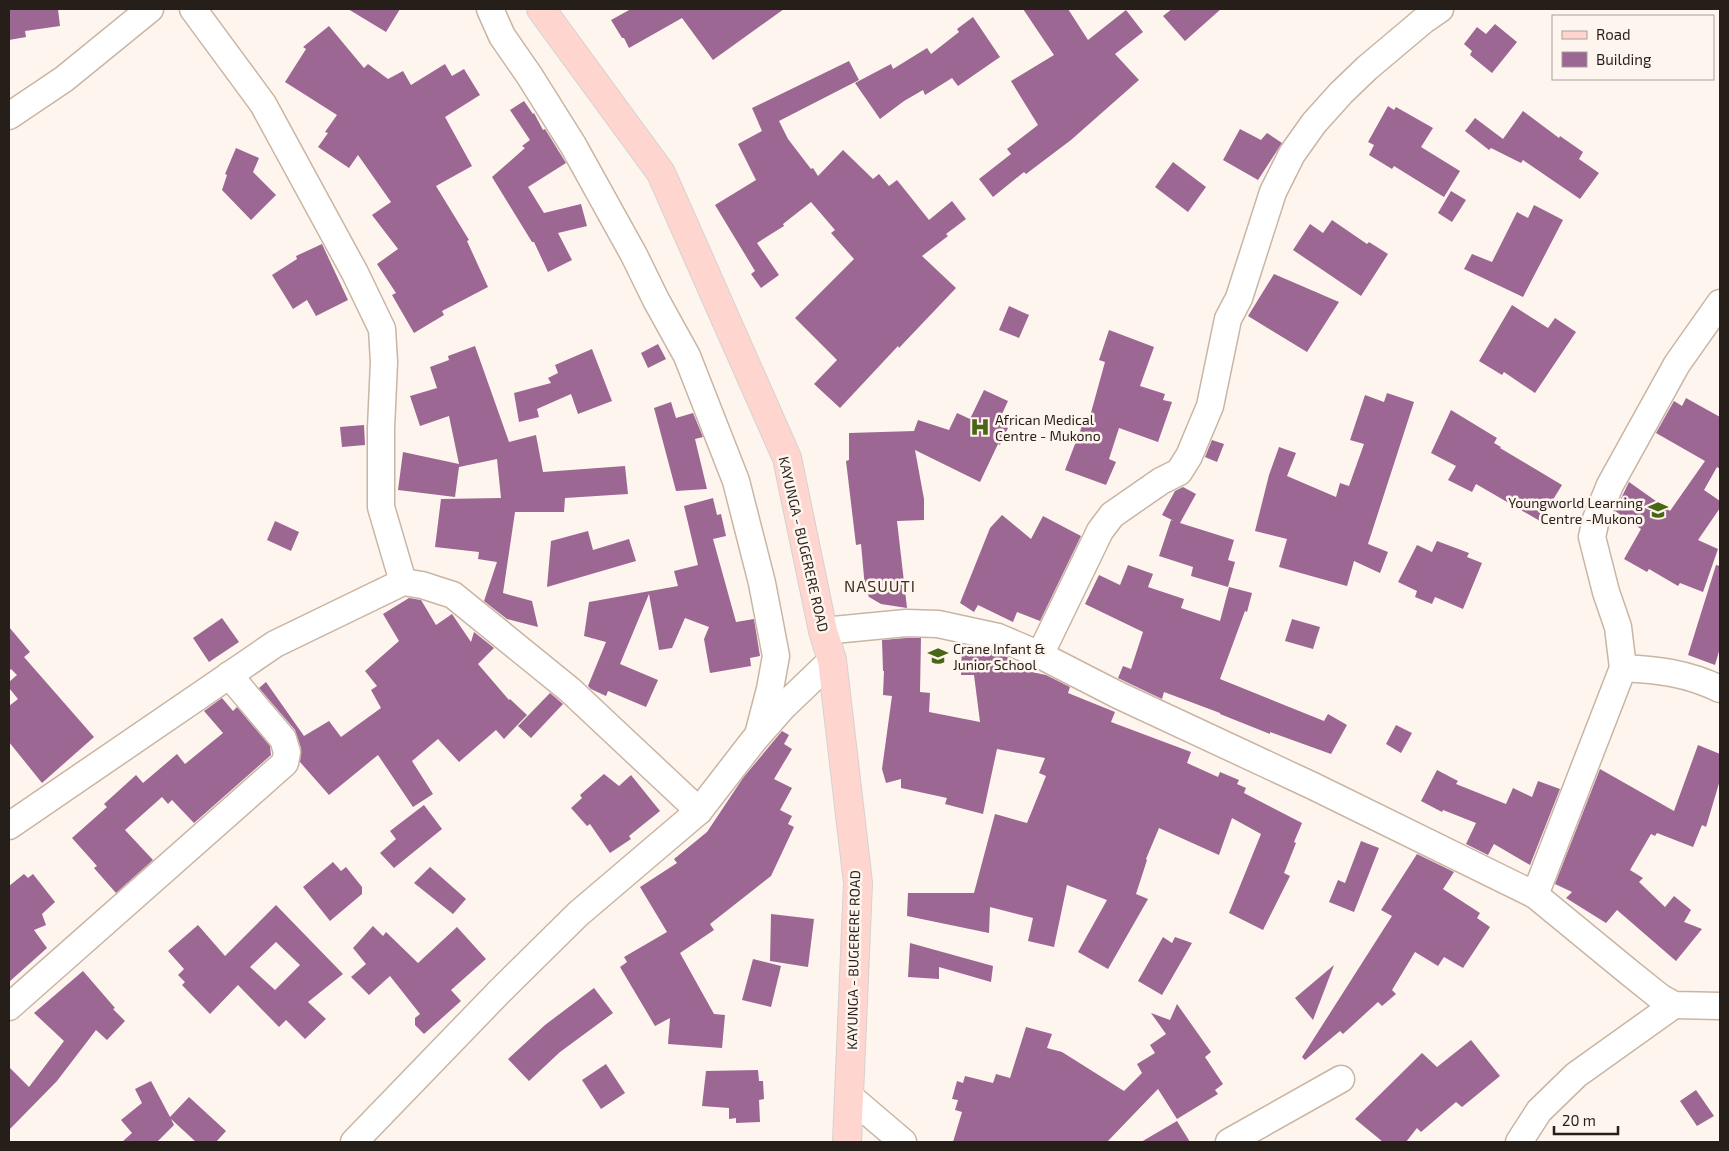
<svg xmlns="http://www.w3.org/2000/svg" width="1729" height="1151" viewBox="0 0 1729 1151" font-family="'Exo 2',sans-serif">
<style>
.building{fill:#9c6793;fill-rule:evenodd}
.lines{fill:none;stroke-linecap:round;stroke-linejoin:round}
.minor-casing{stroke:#c9b5a3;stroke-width:29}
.major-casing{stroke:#d4d2d1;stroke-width:30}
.minor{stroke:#fff;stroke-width:26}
.major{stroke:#fed6cf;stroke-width:28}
.labels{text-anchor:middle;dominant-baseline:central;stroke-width:5;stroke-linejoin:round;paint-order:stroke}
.poi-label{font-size:14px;fill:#261e18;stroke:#fef5ee;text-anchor:start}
.street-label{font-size:14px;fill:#261e18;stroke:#fef5ee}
.quarter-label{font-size:16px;letter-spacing:1px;fill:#413122;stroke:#fef5ee}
</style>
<rect width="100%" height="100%" fill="#fef5ee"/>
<!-- building -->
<g class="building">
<path d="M9,9h49l2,17 -35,5 1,6 -17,3z"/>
<path d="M348,9h52l-14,23z"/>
<path d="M631,9h153l-71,51 -31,-42 -53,30 -5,-10h-2l-11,-18z"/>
<path d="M1023,9h45l20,31 38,-30 17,22 -28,22 24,26 -68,60 -45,34 -2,-2 -31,25 -14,-18 32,-25 -4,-5 31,-24 -27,-44 43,-26z"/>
<path d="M1172,9h49l-36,32 -22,-25z"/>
<path d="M973,17l27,40 -42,29 -6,-8 -27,17 -2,-5 -19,11 -24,18 -25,-36 36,-19 2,5 34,-21 4,6 28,-22 -2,-3z"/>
<path d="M1495,24l22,18 -25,31 -22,-18 2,-4 -8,-7 13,-17 9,7z"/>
<path d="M329,26l35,42 4,-4 20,15 15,-8 8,14 34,-21 7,12 12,-7 16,26 -35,22 27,49 -36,20 33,54 -2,1 21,46 -46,24 2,4 -30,18 -22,-38 4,-2 -19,-29 21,-15 -26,-34 19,-13 -33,-47 -9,13 -31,-21 10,-14 -3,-1 12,-17 -52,-33 21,-33 -3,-2z"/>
<path d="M849,61l10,19 -80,41 9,18 23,30 2,-1 5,8 25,-26 30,29 6,-5 10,12 8,-6 32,40 23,-19 14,18 -20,15 2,2 -26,20 34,32 -57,60 -1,-2 -58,62 -26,-24 23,-24 -42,-42 59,-59 -23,-26 4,-3 -24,-28 -28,22 1,2 -27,17 22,32 -18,13 -10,-14 4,-3 -40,-66 41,-25 -18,-36 24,-13 -10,-23z"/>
<path d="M524,101l9,13 1,-1 9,17 2,-1 21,34 -38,24 16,26 37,-9 6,22 -29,7 14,27 -24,12 -14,-30h-2l-40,-65 33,-29 -3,-2 8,-6 -20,-30z"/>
<path d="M1388,106l6,4 2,-3 37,21 -12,19 39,24 -16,26 -50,-31 -2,3 -23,-14 5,-10 -6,-3z"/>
<path d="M1523,111l36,27 1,-2 23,16 -4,7 20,14 -19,26 -57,-39 -2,3 -30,-15 -2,2 -24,-19 10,-13 28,21z"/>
<path d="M1240,129l21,11 6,-7 15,10 -24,37 -35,-20z"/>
<path d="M236,148l23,10 -6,14 23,23 -25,25 -29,-30 5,-15 -2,-1z"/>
<path d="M1173,162l33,25 -18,25 -33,-25z"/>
<path d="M1451,191l15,9 -14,22 -14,-9z"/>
<path d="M1534,205l29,15 -40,77 -59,-28 8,-15 20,8 25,-50 11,6z"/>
<path d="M1332,220l35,24 2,-2 19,12 -27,42 -68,-46 17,-26 13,9z"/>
<path d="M322,244l26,56 -32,16 -9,-16 -14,9 -21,-34 25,-16 -1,-3z"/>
<path d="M1274,274l65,28 -32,50 -59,-36z"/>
<path d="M1512,305l36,23 7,-10 21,14 -41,61 -31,-21 -2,3 -23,-14z"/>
<path d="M1009,306l20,9 -10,23 -20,-8z"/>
<path d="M1109,330l45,17 -14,39 25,8 -2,6 9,2 -14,40 -39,-14 -10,31 7,3 -10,23 -41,-15 17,-44 5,1 18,-65 -6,-2z"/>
<path d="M658,344l8,15 -18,9 -7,-15z"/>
<path d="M475,346l34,96 27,-7 7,37 82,-6 3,28 -63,4 -1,14h-49l-12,81 29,8 6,26 -31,-8 -23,-18 13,-39 -19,-3 1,-7 -44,-5 6,-48 60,-1 -4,-39 -38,8 -4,30 -57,-7 5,-38 56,12 -10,-48 -29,10 -10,-30 27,-8 -7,-21 19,-7 -1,-4z"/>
<path d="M592,349l20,52 -34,13 -7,-20 -34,15 2,8 -20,5 -5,-29 37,-10 -3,-5 10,-5 -3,-8z"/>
<path d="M984,390l24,11 -6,13 8,4 -4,9 2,1 -8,17 -2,-1 -18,38 -65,-32 9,49v21l-27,1 10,87 -26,-4 -12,-7 -4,-9 -4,-44 -5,1 -10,-84 3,-1v-27l65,-2 4,-11 31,10 8,-17 13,6z"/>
<path d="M1387,393l27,9 -46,142 20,8 -8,21 -26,-12 -7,25 -68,-19 8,-28 -32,-8 14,-56 10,-28 17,6 -9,23 49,21 4,-14 9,3 15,-42 -14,-4 15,-45 19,7z"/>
<path d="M1686,398l34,19v52l-3,-2 -13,23 16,11v7l-22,32 20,9 -15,43 -23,-9 -2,3 -29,-17 -2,3 -23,-13 17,-30 -26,-18 14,-29 41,29 35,-50 -49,-28 18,-32 8,5z"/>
<path d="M671,402l5,16 17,-5 10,24 -8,2 12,50 -31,2 -22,-83z"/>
<path d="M1451,410l46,28 -3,5 7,4 -1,1 62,37 -22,36 -64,-37 -4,8 -24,-12 8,-14 -25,-13z"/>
<path d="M364,425l1,20 -23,2 -2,-20z"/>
<path d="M1212,440l12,4 -7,18 -12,-5z"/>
<path d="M1183,487l13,7 -16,29 54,17 -6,20 7,2 -7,25 -37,-11 2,-9 -34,-11 12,-36 3,1 -12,-6 13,-24z"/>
<path d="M713,498l4,17 4,-1 5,22 -13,3 23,83 18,-3 6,37 -10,2 1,8 -41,7 -6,-34 5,-12 -24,-9 -13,30 -13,2 -10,-56 -29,70 38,16 -12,27 -38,-16 -2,5 -15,-7 -3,-3 18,-44 -22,-6 5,-34 89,-16 -4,-15 24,-6 -14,-59z"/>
<path d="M1002,515l29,24 12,-23 38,20 -41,85 -23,-9 -4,10 -35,-17 -4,7 -14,-9 30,-75z"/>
<path d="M275,521l24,11 -8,19 -24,-11z"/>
<path d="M588,531l5,19 36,-11 7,22 -89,26 4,-46z"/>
<path d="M1437,541l32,12 -2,4 15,6 -19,46 -28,-12 -3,7 -17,-7 2,-6 -19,-9 19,-37 15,7z"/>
<path d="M1128,565l25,9 -5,13 36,12 -3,9 39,13 9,-34 23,6 -5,19 -2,-1 -25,68 104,42 4,-7 19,11 -16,29 -61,-22v2l-50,-20v-1l-56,-21 -2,7 -44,-21 5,-12 8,3 12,-37 -58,-28 14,-29 21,10z"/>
<path d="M1716,565l4,1v82l-5,17 -27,-10z"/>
<path d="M409,598l12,2 15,25 16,-11 19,28 3,-10 20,16 -16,16 31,36 1,-1 17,16 -23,24 -8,-9 -37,32 -21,-23 -26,22 21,33 -20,13 -35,-52 -49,40 -29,-33 1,-14 -6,-18 -36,-42 7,-6 38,54 25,-15 12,16 40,-29 -10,-18 6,-4 -12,-15 34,-30 -16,-27z"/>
<path d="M222,618l17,24 -30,20 -16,-24z"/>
<path d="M1292,619l28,8 -7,22 -28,-8z"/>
<path d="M9,627l21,25 -6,5 70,80 -52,46 -33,-41v-36l9,-7 -9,-11v-6l8,-7 -6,-6 -2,2z"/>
<path d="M906,638h15l-1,54 10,1 -1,19 51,10 -6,-47h-13l1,-30 31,6 16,7 -1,9 38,8 24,12 -2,6 47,19 -4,10 80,30 -4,11 31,14 2,-5 19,8 -2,4 9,4 -2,5 58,30 -8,19 2,1 -12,30 6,3 -27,54 -34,-17 32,-79 -29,-16 -13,37 -60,-27 -13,31 1,1 -11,34 12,5 -40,70 -30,-17 29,-52 -40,-15 -13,62 -26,-6 5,-23 -43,-11 -1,26 -82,-17 1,-23h66l21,-79 32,9 19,-47 -7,-3 6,-15 -48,-9 -14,65 -38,-10 2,-6 -46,-10v-9l-15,4 -4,-14 10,-73 -9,-1 1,-24h-1l-1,-31z"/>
<path d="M550,693l13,11 -32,34 -13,-12z"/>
<path d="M222,698l11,13 4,-4 33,39 1,9 -77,68 -22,-23 -4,4 -6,-7 -37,33 28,30 -37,33 -22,-25 3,-2 -25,-28 35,-31 -3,-3 32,-29 7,8 34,-29 8,10 38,-31 -19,-22z"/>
<path d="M1396,725l16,8 -11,20 -15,-9z"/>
<path d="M782,731l7,4 -5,9 8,5 -18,30 18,9 -12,22 12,6 -4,8 6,3 -23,49 -61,48 4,6 -34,23 34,61 11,1 -3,33 -54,-4 2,-26 -15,8 -35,-59 7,-5 -3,-5 43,-25 -27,-45 37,-24 -3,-4 33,-27 36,-54z"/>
<path d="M1698,745l22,9v26l-14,47 -4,-2 -9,22 -36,-14 -2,3 -4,-2 -21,36 13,8 -4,4 26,25 9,-11 17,14 -7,12 18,7 -26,32 -59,-51 -11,13 -40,-25 6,-6 -17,-8 45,-115 74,42z"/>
<path d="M1437,770l21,11 -2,3 50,20 7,-16 19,9 6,-16 22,8 -30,76 -36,-21 -6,11 -22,-11 10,-21 -33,-13 -1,2 -21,-11z"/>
<path d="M604,774l15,12 12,-11 29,36 -31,25 2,3 -21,14 -20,-29 -3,2 -16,-18 11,-10 -2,-3z"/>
<path d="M424,805l18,24 -48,39 -14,-15 16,-14 -6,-8z"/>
<path d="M1361,841l18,7 -25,64 -25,-10 9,-22 7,3z"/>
<path d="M1417,854l37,18 -11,17 37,24 -3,5 13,9 -27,41 -19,-11 -6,9 -23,-14 -23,38 4,4 -14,12 -4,-4 -35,32 -3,-3 -35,29 -3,-3 90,-141 -11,-6z"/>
<path d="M333,862l8,9 5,-4 16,20v7l-32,27 -27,-34z"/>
<path d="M430,867l36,32 -13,15 -39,-31z"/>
<path d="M24,874l4,4 5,-4 22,28 -13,12 4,11 -12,5 13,18 -38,34v-96z"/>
<path d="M276,905l67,69 -35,28 18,17 -21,20 -19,-19 -7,7 -41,-42 -28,29 -28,-29 3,-3 -7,-7 6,-6 -16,-18 30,-26 27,31zM276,942l24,23 -25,25 -25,-23z"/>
<path d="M771,914l43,5 -6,48 -38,-6z"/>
<path d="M373,926l10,10 3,-4 32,31 39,-36 29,32 -35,31 10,11 -37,33 -9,-9v-7l5,-4 -30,-38 -21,19 -18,-18 15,-13 -13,-16z"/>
<path d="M1163,937l9,6 3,-6 17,6 -30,52 -24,-14z"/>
<path d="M910,943l83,23 -2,16 -52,-15v12l-31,-2z"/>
<path d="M753,959l28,7 -10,41 -29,-7z"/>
<path d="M1334,965l-21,55 -18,-22z"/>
<path d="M83,971l32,37 -2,1 12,12 -18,19 -11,-10 -39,51 -48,49v-63l20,20 35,-46 -30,-28z"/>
<path d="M594,988l19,25 -53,39 -31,29 -21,-22 37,-34z"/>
<path d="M1177,1004l34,48 -6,5 18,27 -8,6 3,4 -41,25 -19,-30 -51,53h-154l9,-30 -7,-2 3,-10 -6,-1 5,-18 6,2 2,-7 28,7 3,-9 14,4 16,-51 26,7 -5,14 15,4 62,39 18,-18 -5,-9 18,-11 -5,-8 16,-11 -15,-21 19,7z"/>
<path d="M1471,1040l29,36 -38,31 -6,-5 -35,30 -4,-4 -11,14h-23l-28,-23 67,-66 15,14z"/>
<path d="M606,1064l19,29 -24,16 -19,-29z"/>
<path d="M758,1070l1,11h4l1,18 -5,1 1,22 -24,1v-5l-7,1v-11l-27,-2 4,-35z"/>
<path d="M151,1081l19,36 19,-20 37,34 -10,11h-20l-25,-23 3,6 -17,17h-35l10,-9 -11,-13 21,-17 -7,-14z"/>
<path d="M1696,1090l18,26 -17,10 -17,-25z"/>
<path d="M1177,1121l13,21h-49z"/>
</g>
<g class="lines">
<defs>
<g id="minor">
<path d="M193,9l70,95 92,169 27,56 2,33 -3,66v79l22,75"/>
<path d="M490,9l12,27 27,39 44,70 61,110 22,45 31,56 49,125 26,102 14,73 -6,33 -12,46"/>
<path d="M9,116l55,-37 86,-70"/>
<path d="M823,631l83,-8 32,1 60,13 42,18 78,40 195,91 222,109 95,78 30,24 14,8 46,1"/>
<path d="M1040,655l60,-124 12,-16 49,-34 18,-9 10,-16 21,-50 18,-87 11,-21 34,-106 19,-38 22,-31 27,-30 26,-25 57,-48 16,-11"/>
<path d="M1623,668c36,2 64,5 97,21"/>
<path d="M9,826l266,-182 128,-62 19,3 31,10 117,95 129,121"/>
<path d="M1535,895l88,-227 -5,-41 -12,-35 -14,-55 4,-18 14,-34 67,-121 43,-61"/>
<path d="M9,1007l276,-244 2,-11 -4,-13 -54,-64"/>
<path d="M849,1096l54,46"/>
<path d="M354,1142l145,-150 79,-78 121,-103 55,-71 30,-34 48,-46"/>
<path d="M1229,1142l112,-63"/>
<path d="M1519,1142l20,-31 37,-36 98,-70"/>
</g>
<path id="major" d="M541,9l120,164 126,285 36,173 9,29 26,223 -11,259"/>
</defs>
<!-- minor casing -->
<use href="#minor" class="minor-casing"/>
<!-- major casing -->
<use href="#major" class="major-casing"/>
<!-- minor -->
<use href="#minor" class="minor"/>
<!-- major -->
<use href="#major" class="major"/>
</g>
<!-- icons -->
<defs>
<symbol id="hospital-bare" viewBox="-9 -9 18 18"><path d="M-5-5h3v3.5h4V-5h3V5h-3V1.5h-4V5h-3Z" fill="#496516" stroke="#fef5ee" stroke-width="2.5" paint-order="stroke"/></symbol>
<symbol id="school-bare" viewBox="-9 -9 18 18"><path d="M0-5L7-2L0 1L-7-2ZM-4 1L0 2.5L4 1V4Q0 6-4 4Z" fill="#496516" stroke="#fef5ee" stroke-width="2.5" paint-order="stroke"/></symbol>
</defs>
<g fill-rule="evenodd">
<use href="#hospital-bare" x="966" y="413" width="28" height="28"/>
<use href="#school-bare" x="1644" y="496" width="28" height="28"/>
<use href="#school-bare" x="924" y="642" width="28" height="28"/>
</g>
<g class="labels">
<!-- poi labels -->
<g class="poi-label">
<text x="995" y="419">African Medical<tspan x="995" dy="16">Centre - Mukono</tspan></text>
<text x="1643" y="502" text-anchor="end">Youngworld Learning<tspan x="1643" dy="16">Centre -Mukono</tspan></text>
<text x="953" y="648">Crane Infant &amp;<tspan x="953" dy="16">Junior School</tspan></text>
</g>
<!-- street labels -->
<g class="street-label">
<text transform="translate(804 544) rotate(77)">KAYUNGA - BUGERERE ROAD</text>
<text transform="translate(853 960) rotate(-89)">KAYUNGA - BUGERERE ROAD</text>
</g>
<!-- quarter labels -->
<g class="quarter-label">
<text x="880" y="585">NASUUTI</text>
</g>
</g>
<!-- border -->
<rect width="1729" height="1151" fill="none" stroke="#261e18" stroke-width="20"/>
<!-- legend -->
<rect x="1552" y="15" width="162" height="65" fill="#fef5ee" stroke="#a89f98"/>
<rect x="1562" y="31" width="25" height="8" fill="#fed6cf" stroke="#a89f98"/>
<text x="1596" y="40" font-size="15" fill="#261e18">Road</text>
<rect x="1562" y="52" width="25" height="15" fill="#9c6793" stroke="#a89f98"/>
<text x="1596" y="65" font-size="15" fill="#261e18">Building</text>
<!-- scale -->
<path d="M1554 1126v8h64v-8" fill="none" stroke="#261e18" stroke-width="2.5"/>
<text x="1562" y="1126" font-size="15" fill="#261e18" stroke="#fef5ee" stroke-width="4" paint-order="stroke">20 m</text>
</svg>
